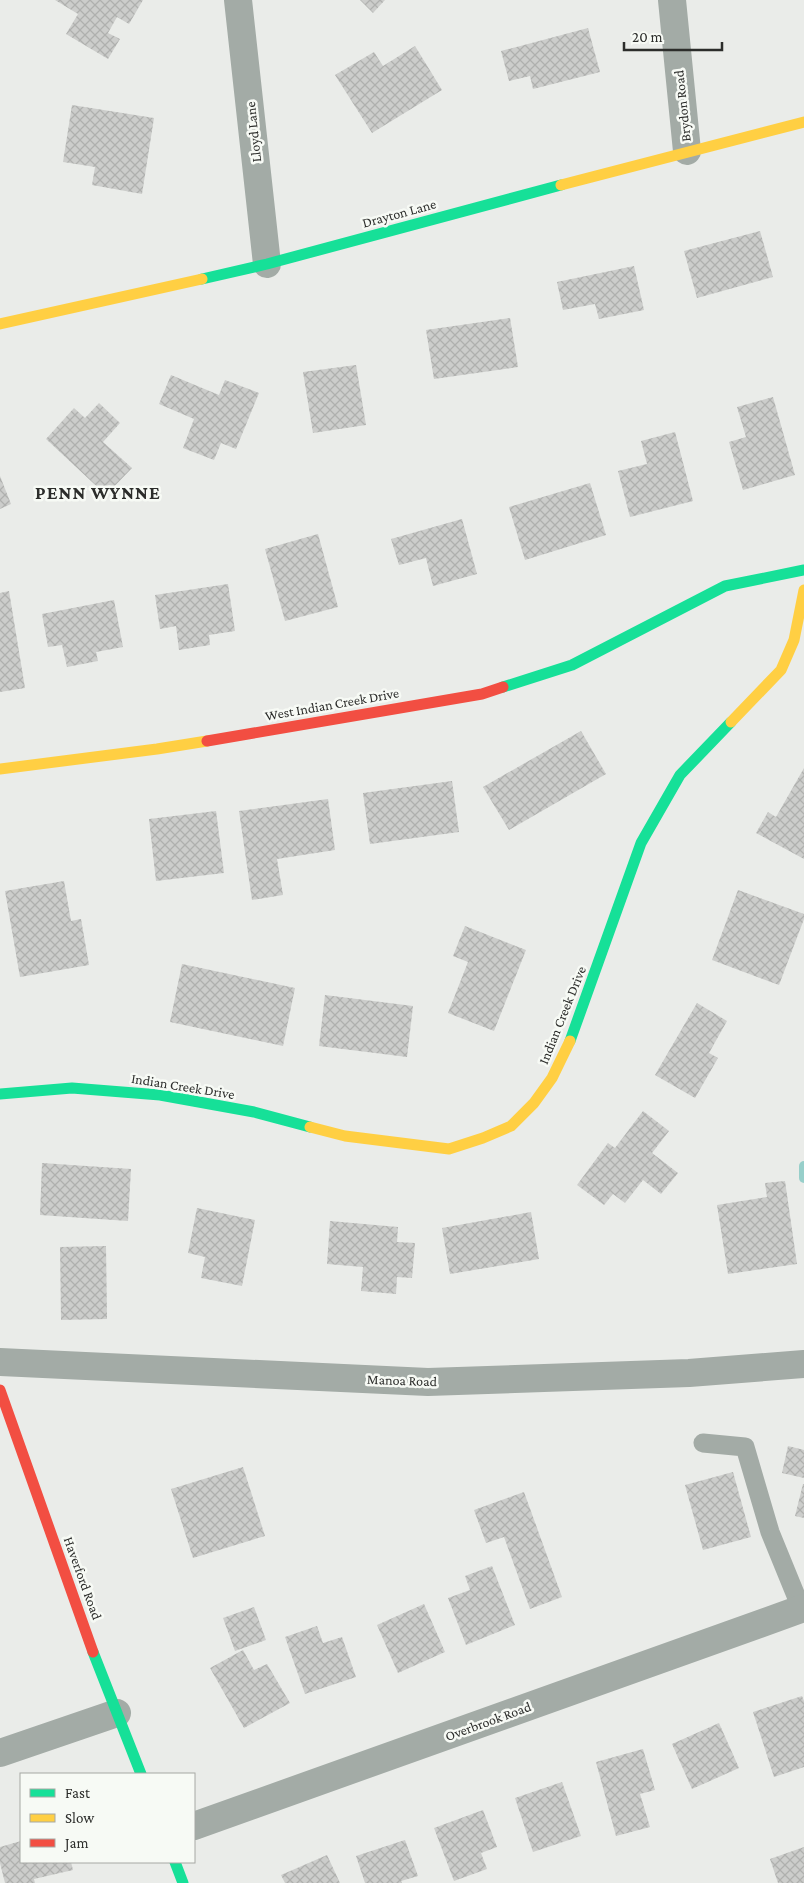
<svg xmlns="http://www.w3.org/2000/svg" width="804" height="1883" viewBox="0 0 804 1883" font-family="'Crimson Pro',serif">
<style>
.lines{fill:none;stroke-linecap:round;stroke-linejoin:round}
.stream{stroke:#97cfca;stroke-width:10}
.building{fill:url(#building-cross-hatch)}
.lane{stroke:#a3aba6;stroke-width:19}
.street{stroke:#a3aba6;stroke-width:28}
.fast{stroke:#16e098;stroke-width:11}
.slow{stroke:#ffcf43;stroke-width:11}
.jam{stroke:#f24e42;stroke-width:11}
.labels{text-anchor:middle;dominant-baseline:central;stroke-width:5;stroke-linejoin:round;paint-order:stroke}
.street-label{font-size:14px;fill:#2c2d2b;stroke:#f7faf5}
.district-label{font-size:19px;font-weight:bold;letter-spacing:1px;fill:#2c2d2b;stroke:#f7faf5}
</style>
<defs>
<pattern id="building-cross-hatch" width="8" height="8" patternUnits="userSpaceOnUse" patternTransform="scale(1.25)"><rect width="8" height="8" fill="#cccdcb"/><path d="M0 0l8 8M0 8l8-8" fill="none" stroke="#afb0ae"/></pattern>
</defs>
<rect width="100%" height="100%" fill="#eaece9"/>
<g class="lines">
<!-- stream -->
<path class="stream" d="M804,1166v12"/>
</g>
<!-- building -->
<g class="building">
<path d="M55,0h88l-14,24 -12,-7 -9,16 12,6 -12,20 -42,-25 12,-20z"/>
<path d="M360,0h25l-12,13z"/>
<path d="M588,28l12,44 -67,17 -3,-13 -21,5 -8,-30z"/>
<path d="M415,46l27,44 -70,43 -37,-58 39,-23 9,14z"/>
<path d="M72,105l82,13 -12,76 -50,-9 3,-18 -32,-5z"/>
<path d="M760,231l13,46 -76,21 -13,-47z"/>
<path d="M634,266l10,44 -45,9 -4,-15 -32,6 -6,-28z"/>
<path d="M510,318l8,49 -84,12 -8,-49z"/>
<path d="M356,365l10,60 -53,8 -10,-61z"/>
<path d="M171,375l48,20 6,-15 34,13 -23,56 -15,-6 -7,17 -31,-12 11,-29 -35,-15z"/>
<path d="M773,397l22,78 -52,15 -14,-48 17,-5 -9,-30z"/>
<path d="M99,403l21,20 -17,19 29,26 -26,27 -60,-56 28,-31 11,10z"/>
<path d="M675,432l18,69 -63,16 -12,-46 29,-7 -6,-23z"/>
<path d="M0,476l11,28 -11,5z"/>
<path d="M590,483l16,52 -81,25 -16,-53z"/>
<path d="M462,519l15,55 -44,12 -7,-28 -27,7 -8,-26z"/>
<path d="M318,534l20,73 -53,14 -20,-72z"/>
<path d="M228,584l7,47 -26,4 1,10 -31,5 -3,-24 -16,3 -5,-34z"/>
<path d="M9,591l16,97 -25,4v-99z"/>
<path d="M114,600l9,47 -27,5 2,9 -31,6 -5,-22 -14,2 -6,-33z"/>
<path d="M581,731l25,43 -97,56 -26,-43z"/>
<path d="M804,768v91l-48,-26 12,-21 8,5z"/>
<path d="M452,781l7,51 -89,12 -7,-51z"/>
<path d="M328,799l7,51 -58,9 6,36 -31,5 -13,-89z"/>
<path d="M216,811l8,62 -68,8 -7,-62z"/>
<path d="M64,881l7,40 10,-2 8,46 -69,12 -15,-86z"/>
<path d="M738,890l66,24v5l-25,66 -67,-25z"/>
<path d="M465,926l61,24 -32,81 -46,-18 20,-51 -15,-6z"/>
<path d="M182,964l113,24 -12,58 -113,-24z"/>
<path d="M325,995l88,11 -6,51 -88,-11z"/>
<path d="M697,1003l30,18 -18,32 9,5 -23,40 -40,-23z"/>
<path d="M643,1111l26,20 -17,22 26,20 -17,21 -18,-14 -18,23 -12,-9 -9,11 -27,-20 31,-42 7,5z"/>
<path d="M42,1163l89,6 -3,52 -88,-6z"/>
<path d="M785,1181l12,83 -69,10 -11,-69 50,-8 -2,-14z"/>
<path d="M197,1208l58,12 -13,66 -41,-8 4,-21 -17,-4z"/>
<path d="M531,1212l8,47 -89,15 -8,-46z"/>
<path d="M330,1221l68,6 -1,15 18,1 -3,35 -15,-1 -1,17 -35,-3 2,-24 -36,-3z"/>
<path d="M106,1246l1,73 -46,1 -1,-73z"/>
<path d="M788,1446l16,4v28l-22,-5z"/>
<path d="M243,1467l22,69 -72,22 -22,-69z"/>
<path d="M733,1472l18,65 -48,13 -18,-65z"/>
<path d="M803,1484h1v34l-9,-2z"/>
<path d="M524,1492l38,105 -32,12 -26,-72 -18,6 -12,-33z"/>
<path d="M492,1566l23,59 -49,20 -18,-47 22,-8 -5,-14z"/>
<path d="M424,1604l21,48 -47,21 -21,-48z"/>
<path d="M254,1607l12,33 -31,11 -12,-33z"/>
<path d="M317,1626l6,17 19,-6 14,40 -51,17 -20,-57z"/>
<path d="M243,1650l11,20 13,-6 23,39 -46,25 -34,-60z"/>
<path d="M802,1696l2,5v66l-30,10 -21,-65z"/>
<path d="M719,1723l20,45 -47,21 -20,-45z"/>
<path d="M643,1749l12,41 -15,4 10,33 -34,9 -20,-74z"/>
<path d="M562,1782l19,54 -48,16 -18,-54z"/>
<path d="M483,1810l14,37 -16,6 6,16 -33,12 -20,-53z"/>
<path d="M405,1840l13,36 -17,5 1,2h-37l-9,-27z"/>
<path d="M21,1841v21h50l2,8 -39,9 1,4h-30l-5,-20v-16z"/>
<path d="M804,1847v36h-26l-8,-24z"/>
<path d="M327,1855l13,28h-55l-4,-8z"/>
</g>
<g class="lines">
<!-- lane -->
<path class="lane" d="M703,1443l42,4 25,85 31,76"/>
<!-- street -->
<g class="street">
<path d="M238,0l29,264"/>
<path d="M672,0l15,151"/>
<path d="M0,1362l428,20 261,-9 115,-9"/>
<path d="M0,1753l117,-40"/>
<path d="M194,1826l610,-218"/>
</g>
<!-- fast -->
<g class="fast">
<path d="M202,279l65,-15 294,-79"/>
<path d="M503,687l69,-22 153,-79 79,-16"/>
<path d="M570,1041l71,-198 39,-68 51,-53"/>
<path d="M0,1094l72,-6 88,7 94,17 56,15"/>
<path d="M93,1652l48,122"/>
<path d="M175,1862l8,21"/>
</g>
<!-- slow -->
<g class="slow">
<path d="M561,185l243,-63"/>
<path d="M0,324l202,-45"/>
<path d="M731,722l50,-52 13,-30 10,-50"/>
<path d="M0,769l157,-20 50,-8"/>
<path d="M310,1127l35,9 104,13 34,-11 28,-12 23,-23 18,-25 18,-37"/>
</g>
<!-- jam -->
<g class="jam">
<path d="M207,741l275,-47 21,-7"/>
<path d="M0,1390l93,262"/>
</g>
</g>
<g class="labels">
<!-- street labels -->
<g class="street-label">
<text transform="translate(682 106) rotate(-96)">Brydon Road</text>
<text transform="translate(253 132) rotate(-96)">Lloyd Lane</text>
<text transform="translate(399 213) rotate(-15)">Drayton Lane</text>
<text transform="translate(332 704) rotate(-10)">West Indian Creek Drive</text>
<text transform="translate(562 1015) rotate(-68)">Indian Creek Drive</text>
<text transform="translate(183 1086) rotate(9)">Indian Creek Drive</text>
<text transform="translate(402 1380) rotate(2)">Manoa Road</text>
<text transform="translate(83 1578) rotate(70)">Haverford Road</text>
<text transform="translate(488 1721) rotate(-20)">Overbrook Road</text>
</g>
<!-- district labels -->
<g class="district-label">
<text x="98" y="492">PENN WYNNE</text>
</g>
</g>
<!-- legend -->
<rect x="20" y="1773" width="175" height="90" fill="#f7faf5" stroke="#a6a8a4"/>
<rect x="30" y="1789" width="25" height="8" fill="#16e098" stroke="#a6a8a4"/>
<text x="65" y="1798" font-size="15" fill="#2c2d2b">Fast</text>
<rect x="30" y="1814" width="25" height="8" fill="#ffcf43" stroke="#a6a8a4"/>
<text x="65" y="1823" font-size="15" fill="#2c2d2b">Slow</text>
<rect x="30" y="1839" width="25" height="8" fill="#f24e42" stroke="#a6a8a4"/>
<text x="65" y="1848" font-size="15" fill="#2c2d2b">Jam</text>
<!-- scale -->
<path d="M624 42v8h98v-8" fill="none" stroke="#2c2d2b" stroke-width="2.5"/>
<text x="632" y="42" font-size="15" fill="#2c2d2b" stroke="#f7faf5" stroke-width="4" paint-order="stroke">20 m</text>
</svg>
